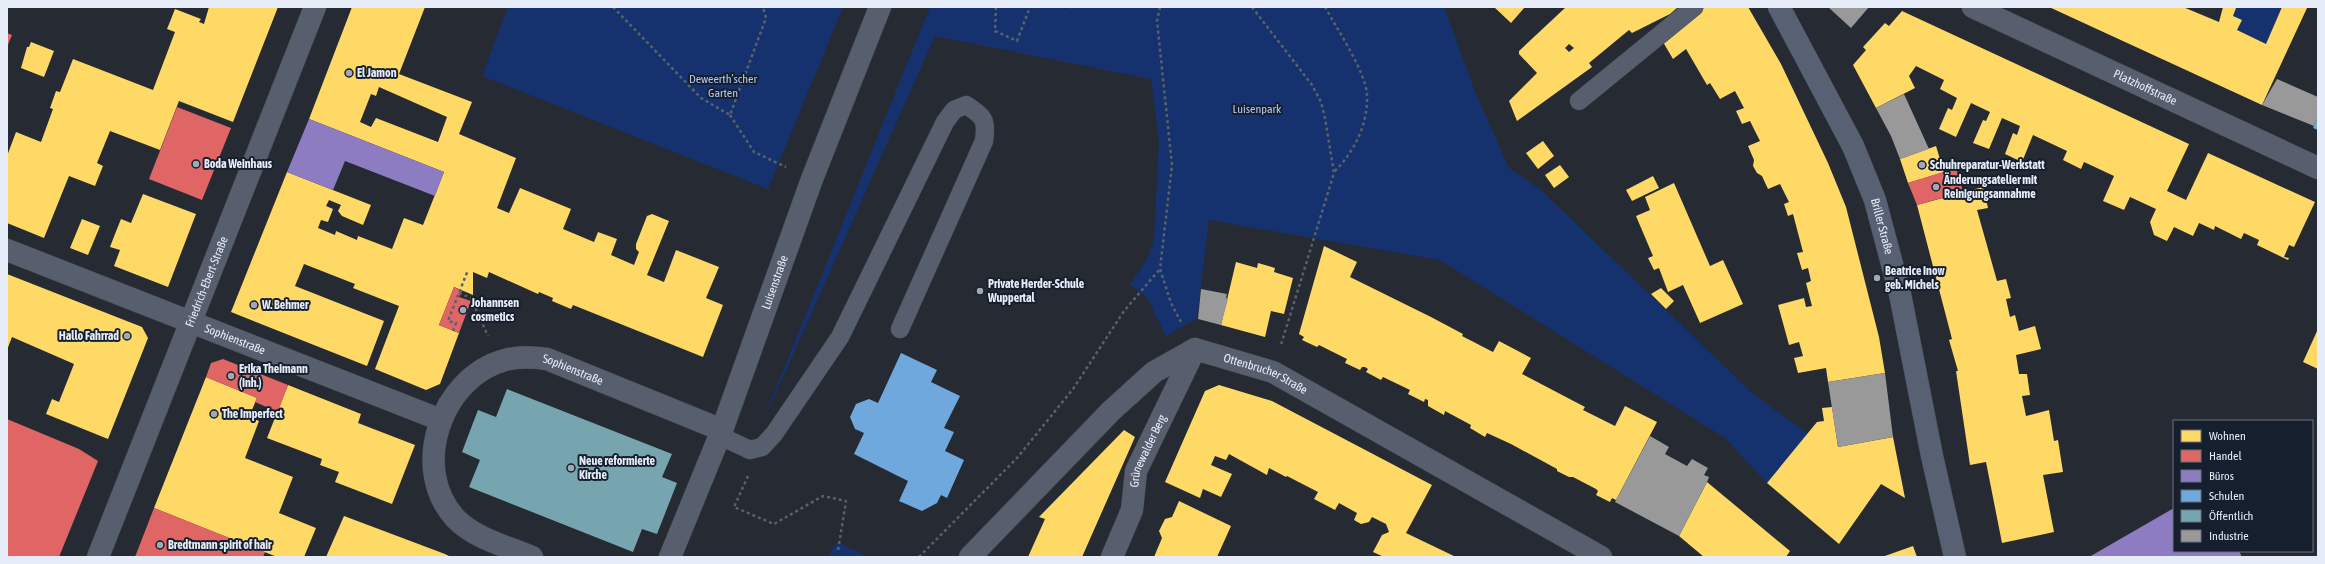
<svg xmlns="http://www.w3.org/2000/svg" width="2325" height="564" viewBox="0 0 2325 564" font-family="'Asap Condensed',sans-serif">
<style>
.green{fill:#15326f}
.homes{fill:#ffd966;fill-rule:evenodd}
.shops{fill:#e06666}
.offices{fill:#8e7cc3}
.schools{fill:#6fa8dc}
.public{fill:#76a5af}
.industry{fill:#999}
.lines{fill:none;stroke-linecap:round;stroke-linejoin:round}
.lane-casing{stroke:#42464d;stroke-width:19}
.street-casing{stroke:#42464d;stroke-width:23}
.secondary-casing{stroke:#42464d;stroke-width:23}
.path{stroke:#5b606a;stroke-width:2.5;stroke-dasharray:3 3;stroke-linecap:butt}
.lane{stroke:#575e6e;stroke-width:18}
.street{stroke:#575e6e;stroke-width:22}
.secondary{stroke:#576173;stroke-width:22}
.poi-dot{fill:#a3a9b3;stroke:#161f2e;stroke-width:1.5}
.labels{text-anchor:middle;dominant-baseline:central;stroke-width:4;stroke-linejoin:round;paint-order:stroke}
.poi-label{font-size:12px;font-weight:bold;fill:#e7edf8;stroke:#161f2e;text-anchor:start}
.park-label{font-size:12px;fill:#b3c9f1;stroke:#161f2e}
.street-label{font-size:12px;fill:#e7edf8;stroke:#161f2e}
</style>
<rect width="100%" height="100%" fill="#262a32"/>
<!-- green -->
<g class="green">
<path d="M508,7h335l-75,182 -286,-113z"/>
<path d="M930,7h514l32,87 33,74 31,21 212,204 56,41 -41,49 -42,-45 -285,-178 -231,-40 -12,98 -31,18 -19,-38 -17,-14 18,-26 6,-20 5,-96 -8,-63 -216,-43 -177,397z"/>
<path d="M2234,7h48l-16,37 -29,-14 5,-10 -9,-4 3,-8z"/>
<path d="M837,542l32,15h-41z"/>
</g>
<!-- homes -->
<g class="homes">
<path d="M209,7h69l-45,115 -54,-21 -19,49 -50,-19 -13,32 6,3 -8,20 -26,-10 -25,62 -37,-15v-67l9,-24 25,10 12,-33 -3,-1 6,-17 4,1 13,-33 80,31 22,-58 -8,-3 8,-20 26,10 -2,3 5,2z"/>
<path d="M352,7h73l-26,67 73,28 -13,32 57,24 -19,50 12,5 11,-25 51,21 -8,20 31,13 4,-10 19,7 -6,16 23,10 5,-13 -3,-3v-5l11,-28 5,-2 17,7 -22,54 17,7 12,-32 43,17 -13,31 17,7 -20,52 -130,-52 -2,4 -19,-8 1,-3 -14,-6 -1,2 -49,-22 -2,6 -14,-6v23l-19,-8 -15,38 20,8 -19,51 -14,6 -51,-21 24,-63 -46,-18 2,-4 -51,-20 -9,22 89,35 -17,45 -136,-54 56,-140 84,33 -8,20 -21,-9 -4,-5 3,-6 -12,-5 -3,6 7,3 -5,13 -7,-2 -3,8 17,7 1,-4 21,9 1,-4 34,13 12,-31 19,7 21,-53 -135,-53zM379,87l68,30 -9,25 -62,-24 -5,9 -11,-5 11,-28 5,2z"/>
<path d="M1494,7h31l-14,16z"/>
<path d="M1566,7h112l-8,7 -38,19 -3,-3 -40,33 3,4 -75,54 -8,-20 28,-28 -18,-19v-3zM1569,44l5,4 -5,4 -4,-4z"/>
<path d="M1705,7h43l33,57 47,99 18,44 33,130 6,36 -57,9 -2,-14 -28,5 -4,-15 9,-2 -4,-14 -10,3 -11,-40 26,-7 2,9 6,-1 -6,-23 5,-2 -3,-13 -6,2 -5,-17 6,-1 -10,-38 -5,2 -4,-12 5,-2 -9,-18 -12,5 -6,-13 -5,-3 -4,-7 1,-6 -6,-14 12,-5 -10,-20 -8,3 -6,-13 8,-3 -9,-17 -15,8 -10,-16 -3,2 -21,-36 -13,10 -10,-17z"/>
<path d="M2049,7h134l36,15 4,-15h11l2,1 -3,8 9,4 -5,10 29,14 16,-37 25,1 -45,97z"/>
<path d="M1902,11l287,133 -22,47 19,9 22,-47 107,49 -21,45 -5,-2 -5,12 5,1 -1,2 -31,-15 2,-5 -15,-7 -3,6 -26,-13 -1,4 -15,-7 -6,13 -19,-9 -7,14 -13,-6 -4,-13 6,-13 -26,-12 -6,13 -21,-9 11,-25 -30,-14 -3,7 -18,-9 4,-9 -34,-16 -11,27 -17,-8 8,-21 4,2 3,-9 -18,-8 -13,31 -16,-6 10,-23 3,1 4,-9 -19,-9 -15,34 -17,-8 9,-21 4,2 5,-12 -17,-9 4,-9 -28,-14 -7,10 6,12 -39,20 -23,-43 13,-15 -3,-3 22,-24 4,3z"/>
<path d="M31,42l23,9 -10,26 -23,-9 6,-21h2z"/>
<path d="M1543,141l11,15 -16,13 -12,-16z"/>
<path d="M1936,146l8,26 -36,11 -8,-24z"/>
<path d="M1560,165l9,12 -15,11 -9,-13z"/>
<path d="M1653,176l6,12 -27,13 -6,-11z"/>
<path d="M1674,183l36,83 13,-6 20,44 -43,19 -17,-38 -15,7 -9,-24 -5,2 -6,-12 5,-2 -17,-40 14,-6 -5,-13z"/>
<path d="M1983,187l5,21 -11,2 20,71 9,-2 5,19 -5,1 4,18 5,-2 4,16 16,-5 6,23 -25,6 3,19h8l3,21 -8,1 4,20 23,-6 5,31 4,-1 5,32 -20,3 11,57 -52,11 -16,-81 -16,3 -14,-94h2l-9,-31 3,-1 -35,-134z"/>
<path d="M143,194l53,20 -28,73 -54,-21 6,-16 -10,-3 5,-13 6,-15 10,4z"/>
<path d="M82,219l18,7 -12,29 -18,-7z"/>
<path d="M1324,246l33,16 -7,15 81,40 32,17 -1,2 31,16 6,-11 32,17 -9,16 63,33 -2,3 32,16 10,-20 32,16 -41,78 -4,-2 -2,4 -14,-7 2,-4 -2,-2 -23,-12h-4l-12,-6v-2l-46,-25 -24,-11 -2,4 -15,-9 1,-3 -26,-14 -1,4 -16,-9v-6l-3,-1 -1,3 -16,-8 2,-4 -27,-13 -2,3 -15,-8 2,-3 -3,-2h-3l-2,3 -15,-7 2,-4 -28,-14 -2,2 -15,-7 2,-3 -5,-3z"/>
<path d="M1236,262l21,6 1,-5 17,5 -1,4 19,6 -9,36 -13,-3 -6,26 -44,-12z"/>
<path d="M7,274l135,53 6,11 -40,101 -62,-25 6,-15 7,3 15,-38 -62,-27 -5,13z"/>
<path d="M1661,288l13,13 -8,8 -15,-15z"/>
<path d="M2318,329v40l-15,-7z"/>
<path d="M206,377l51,21 -8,19 10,4 -14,37 48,19 -14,36 37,15 -12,29h-27l-123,-49z"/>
<path d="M288,385l73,29 -3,9 57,22 -23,59 -57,-22 4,-10 -19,-7 2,-6 -55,-21z"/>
<path d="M1219,385l53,16 160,84 -26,48 50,24h-72l-11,-5 9,-17 7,-3 -3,-8 -14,-7 -3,5 -8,2 -7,-4 3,-7 -18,-10 -4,7 -21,-11 4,-7 -31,-16 -1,1 -17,-9 -2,7 -38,-21 -3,6 -11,-4 -4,9 21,9 -11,23 -18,-8 -3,9 -35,-16 40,-91z"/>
<path d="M1832,407l6,40 55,-10 12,61 -24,-14 -42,60 -72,-61 50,-61 7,-1 -2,-13z"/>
<path d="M1124,430l11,7 -53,120h-54l17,-38 -6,-2z"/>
<path d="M1707,482l83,69 -4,6h-82l-25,-21z"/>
<path d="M1179,501l52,25 -14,31h-63l8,-19 -3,-7 6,-12 7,-2z"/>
<path d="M344,516l101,38 6,3h-125z"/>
<path d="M1913,546l4,11h-35z"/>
</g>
<!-- shops -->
<g class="shops">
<path d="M7,33l5,2 -5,12z"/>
<path d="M177,107l54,21 -29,72 -53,-21z"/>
<path d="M1956,168l7,24 -46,13 -9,-22z"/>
<path d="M454,287l8,4 -3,6 12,4 -12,32 -20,-8z"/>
<path d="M223,359l65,26 -10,27 -23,-10 2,-4 -51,-21 5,-14z"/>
<path d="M7,419l72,30 19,12 -39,96h-52z"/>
<path d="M154,508l111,44 -2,5h-128z"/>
</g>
<!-- offices -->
<g class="offices">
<path d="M309,119l135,53 -9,24 -90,-35 -12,29 -46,-18z"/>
<path d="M2174,508v43h65l3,6h-153z"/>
</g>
<!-- schools -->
<g class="schools">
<path d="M2318,117v13l-5,-2z"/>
<path d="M901,353l36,17 -6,12 29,14 -16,32 10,4 -9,19 19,9 -17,38 -6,-3 -4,8 -15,8 -23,-10 9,-20 -54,-27 10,-21 -9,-4 -5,-12 6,-13 13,-5 9,4z"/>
</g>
<!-- public -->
<path class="public" d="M507,389l165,65 -10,23 15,6 -20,51 -15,-5 -9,23 -164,-65 11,-27 -18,-8 11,-29 5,-13 18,7z"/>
<!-- industry -->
<g class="industry">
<path d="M1828,7h41l-18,21z"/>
<path d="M2277,79l41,18v20l-4,9 -52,-21z"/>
<path d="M1904,94l25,55 -29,10 -9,-23 -15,-28z"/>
<path d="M1201,289l26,5 -1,4 2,1 -7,26 -23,-6z"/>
<path d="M1885,373l8,64 -55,10 -10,-65z"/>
<path d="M1650,436l19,11 -4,7 22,12 5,-7 16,9 -4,7 5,2 -2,5 -28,54 -64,-34z"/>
</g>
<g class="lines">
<defs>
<g id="lane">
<path d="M1579,101l115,-94"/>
<path d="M720,436l30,14 12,-3 12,-13 66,-97 105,-215 9,-12 12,-5c18,11 21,15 18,36l-84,188"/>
</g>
<g id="street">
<path id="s1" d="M1973,7l345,161"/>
<path id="s2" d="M7,250l434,170"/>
<path id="s3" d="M98,557l217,-550"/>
<path id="s4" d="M532,557c-26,-11 -56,-18 -76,-38 -47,-50 -15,-142 49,-159 14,-4 27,-3 42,-1l175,71"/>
<path id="s5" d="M670,557l52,-127 90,-251 68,-172"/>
<path id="s6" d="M970,557l141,-146 43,-39 41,-23 78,23 328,185"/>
<path id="s7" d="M1112,557l20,-47 4,-39 59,-122"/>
</g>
<g id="secondary">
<path id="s8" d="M1779,7l74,139 22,54 25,94 32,162 23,101"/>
</g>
</defs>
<!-- lane casing -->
<use href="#lane" class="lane-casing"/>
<!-- street casing -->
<use href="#street" class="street-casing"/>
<!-- secondary casing -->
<use href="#secondary" class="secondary-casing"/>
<!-- path -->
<g class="path">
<path d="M613,7l88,91 29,17 36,-97 -3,-11"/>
<path d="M996,7l-1,24 22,10 13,-34"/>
<path d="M1070,7h6"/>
<path d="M1160,7l-3,14 15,144 -12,104 11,34 11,21"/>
<path d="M1252,7l60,78 9,17 4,16 9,55 -53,172"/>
<path d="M1325,7c12,22 41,65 42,88 1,30 -13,57 -33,77"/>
<path d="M730,115l24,37 32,15"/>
<path d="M459,293l12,5 17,38"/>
<path d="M453,331l3,-8 -8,-2 20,-51"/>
<path d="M748,476l-14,31 40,17 49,-28 23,5 -8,50"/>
<path d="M919,557l98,-99 56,-69 51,-78 36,-42"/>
</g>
<!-- lane -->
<use href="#lane" class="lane"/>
<!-- street -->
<use href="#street" class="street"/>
<!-- secondary -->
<use href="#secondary" class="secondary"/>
</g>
<!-- markers -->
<g class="poi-dot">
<circle cx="349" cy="73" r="4"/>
<circle cx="196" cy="164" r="4"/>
<circle cx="1922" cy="165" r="4"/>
<circle cx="1936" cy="187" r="4"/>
<circle cx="1877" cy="278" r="4"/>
<circle cx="980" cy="291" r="4"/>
<circle cx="254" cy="305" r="4"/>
<circle cx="463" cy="310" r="4"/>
<circle cx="127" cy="336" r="4"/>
<circle cx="231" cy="376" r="4"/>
<circle cx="214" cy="414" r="4"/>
<circle cx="571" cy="468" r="4"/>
<circle cx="160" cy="545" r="4"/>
</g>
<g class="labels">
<!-- poi labels -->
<g class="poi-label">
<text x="357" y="73">El Jamon</text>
<text x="204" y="164">Boda Weinhaus</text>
<text x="1930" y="165">Schuhreparatur-Werkstatt</text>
<text x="1944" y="180">Änderungsatelier mit<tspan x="1944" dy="14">Reinigungsannahme</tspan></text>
<text x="1885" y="271">Beatrice Inow<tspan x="1885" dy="14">geb. Michels</tspan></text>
<text x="988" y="284">Private Herder-Schule<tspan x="988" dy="14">Wuppertal</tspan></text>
<text x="471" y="303">Johannsen<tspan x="471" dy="14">cosmetics</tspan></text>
<text x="262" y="305">W. Behmer</text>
<text x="119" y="336" text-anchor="end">Hallo Fahrrad</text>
<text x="239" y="369">Erika Theimann<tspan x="239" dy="14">(Inh.)</tspan></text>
<text x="222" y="414">The Imperfect</text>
<text x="579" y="461">Neue reformierte<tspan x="579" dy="14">Kirche</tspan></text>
<text x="168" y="545">Bredtmann spirit of hair</text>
</g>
<!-- park labels -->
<g class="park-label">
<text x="723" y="79">Deweerth’scher<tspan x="723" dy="14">Garten</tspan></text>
<text x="1257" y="109">Luisenpark</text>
</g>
<!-- street labels -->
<g class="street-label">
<text stroke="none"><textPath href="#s1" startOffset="190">Platzhoffstraße</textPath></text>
<text stroke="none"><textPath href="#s8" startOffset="243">Briller Straße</textPath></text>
<text stroke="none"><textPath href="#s3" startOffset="296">Friedrich-Ebert-Straße</textPath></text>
<text stroke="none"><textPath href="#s5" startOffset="294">Luisenstraße</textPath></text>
<text stroke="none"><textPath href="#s2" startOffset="245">Sophienstraße</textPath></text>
<text stroke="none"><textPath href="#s4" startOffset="352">Sophienstraße</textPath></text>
<text stroke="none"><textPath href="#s6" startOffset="383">Ottenbrucher Straße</textPath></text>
<text stroke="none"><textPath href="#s7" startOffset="113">Grünewalder Berg</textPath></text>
</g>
</g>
<!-- border -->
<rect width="2325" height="564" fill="none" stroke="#e7edf8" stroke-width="16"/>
<!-- legend -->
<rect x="2173" y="420" width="140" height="132" fill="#161f2e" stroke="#6a717f"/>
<rect x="2181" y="430" width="20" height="12" fill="#ffd966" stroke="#6a717f"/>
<text x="2209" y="440" font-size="12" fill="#e7edf8">Wohnen</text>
<rect x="2181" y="450" width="20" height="12" fill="#e06666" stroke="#6a717f"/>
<text x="2209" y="460" font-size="12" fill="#e7edf8">Handel</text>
<rect x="2181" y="470" width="20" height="12" fill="#8e7cc3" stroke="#6a717f"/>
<text x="2209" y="480" font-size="12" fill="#e7edf8">Büros</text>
<rect x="2181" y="490" width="20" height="12" fill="#6fa8dc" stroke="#6a717f"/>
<text x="2209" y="500" font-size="12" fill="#e7edf8">Schulen</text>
<rect x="2181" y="510" width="20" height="12" fill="#76a5af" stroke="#6a717f"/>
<text x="2209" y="520" font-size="12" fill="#e7edf8">Öffentlich</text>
<rect x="2181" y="530" width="20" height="12" fill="#999999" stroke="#6a717f"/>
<text x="2209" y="540" font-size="12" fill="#e7edf8">Industrie</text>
</svg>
